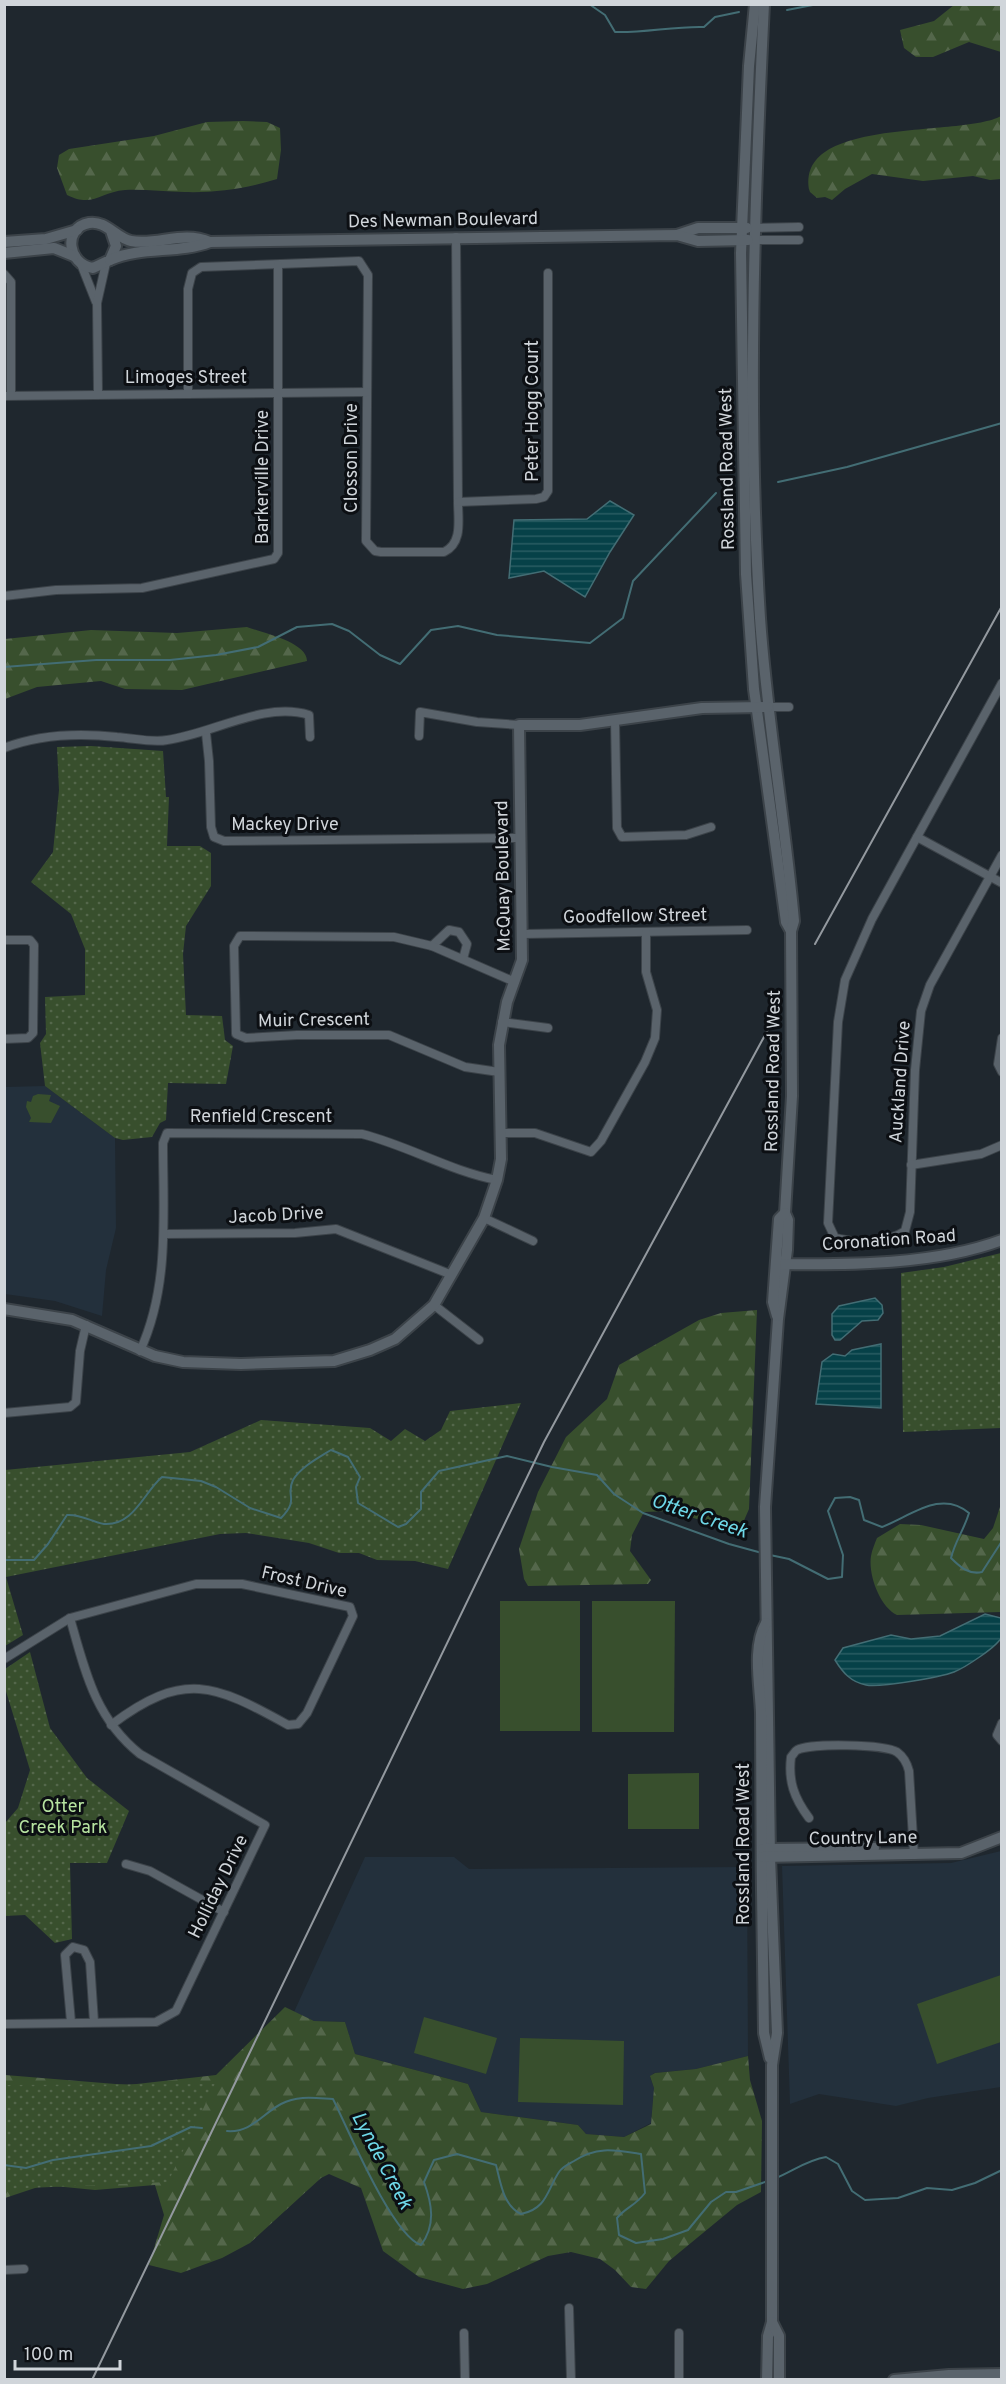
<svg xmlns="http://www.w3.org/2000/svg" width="1006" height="2384" viewBox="0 0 1006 2384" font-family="Overpass,sans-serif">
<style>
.built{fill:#23303c}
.green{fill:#384f2d}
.forest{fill:url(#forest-firs)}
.park{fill:url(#park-dots)}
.water{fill:url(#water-rules);stroke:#436d74;stroke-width:1.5}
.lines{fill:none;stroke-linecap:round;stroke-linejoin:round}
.stream{stroke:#436d74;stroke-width:2}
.street-casing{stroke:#3c4349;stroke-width:10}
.secondary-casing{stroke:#3c4349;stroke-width:14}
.street{stroke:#5a636b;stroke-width:8}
.secondary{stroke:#5a636b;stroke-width:10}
.rail{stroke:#93999f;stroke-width:2}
.labels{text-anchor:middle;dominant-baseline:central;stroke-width:6;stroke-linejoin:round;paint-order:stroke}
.street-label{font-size:18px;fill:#d0d5da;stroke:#0c0f13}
.park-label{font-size:18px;fill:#b7e4a1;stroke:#0c0f13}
.water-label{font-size:20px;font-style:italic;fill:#6ed8e8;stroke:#0c0f13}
</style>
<defs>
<pattern id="forest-firs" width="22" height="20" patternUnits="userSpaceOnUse" patternTransform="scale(1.5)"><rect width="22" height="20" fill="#384f2d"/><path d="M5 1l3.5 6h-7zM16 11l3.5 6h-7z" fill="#54674b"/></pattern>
<pattern id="park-dots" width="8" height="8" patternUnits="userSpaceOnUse" patternTransform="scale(1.5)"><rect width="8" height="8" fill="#384f2d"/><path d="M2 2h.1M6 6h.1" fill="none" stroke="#54674b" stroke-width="1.8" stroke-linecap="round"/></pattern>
<pattern id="water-rules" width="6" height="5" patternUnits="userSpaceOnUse" patternTransform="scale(1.5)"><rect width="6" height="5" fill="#064148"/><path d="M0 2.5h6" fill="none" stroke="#295c62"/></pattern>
</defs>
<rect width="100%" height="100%" fill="#1f272e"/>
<!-- built -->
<g class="built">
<path d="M45,1086l70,52 1,90 -10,42 -4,46 -47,-15 -50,-7v-207z"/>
<path d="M1001,1851v236l-73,11 -32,8 -77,-12 -29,10 -8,-238 169,-3z"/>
<path d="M365,1857h89l15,12 278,-2 1,189 -52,13 -42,4 -4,4 4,11 -3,35 -27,14 -38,-3 -8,-9 -97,-13 -13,-28 -113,-30 -10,-32 -31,-1 -20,-9z"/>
</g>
<!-- green -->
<g class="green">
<path d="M38,1094l13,1 -2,6 11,5 -9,17 -22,-1 2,-4 -5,-11 1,-6 4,1 2,-6z"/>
<rect x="500" y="1601" width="80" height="130"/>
<path d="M592,1601h83l-1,131h-82z"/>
<path d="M699,1773v56h-71v-55z"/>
<path d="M1001,1975v67l-64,22 -20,-60z"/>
<path d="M424,2017l73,21 -11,36 -72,-21z"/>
<path d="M520,2038l104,3 -1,64 -105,-3z"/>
</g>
<!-- forest -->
<g class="forest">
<path d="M954,5h47v47l-32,-10 -36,15h-17l-12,-9 -4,-18 34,-9z"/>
<path d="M1001,116v63l-11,1 -17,-4 -50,5 -51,-7 -27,15 -13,11 -7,-3 -8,1 -7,-6c-17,-77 152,-54 191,-76z"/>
<path d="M243,121l24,1 13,6 1,22 -4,29c-29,9 -61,14 -92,13 -20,0 -41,-3 -60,-2 -25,2 -32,18 -58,5l-10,-27 2,-13 10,-6 85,-13 53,-14z"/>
<path d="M247,627c16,6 60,15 60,34l-125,29 -57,-1 -24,-8 -64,6 -32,12v-60l86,-9 86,3z"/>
<path d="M757,1310l-8,199 -10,23 -68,-21 -27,1 -12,23 -2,16 21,29 -3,4 -120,2 -4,-7 -5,-30 19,-57 28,-55 41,-38 12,-34 80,-45 22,-7z"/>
<path d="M1001,1504v108l-104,3c-17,-8 -29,-40 -26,-59 1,-6 4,-13 6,-18l23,-14 21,1 63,14 9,-11z"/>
<path d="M285,2007l29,14 31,1 10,32 113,30 13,28 97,13 8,9 38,3 27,-13 3,-36 -4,-12 5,-3 41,-4 52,-13 2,24 12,41 -1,71 -24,13 -68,56 -23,28 -15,-2 -16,-17 -15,-11 -29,-7 -23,4 -61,28 -24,5 -44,-12 -36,-26 -22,-63 -32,-14 -8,4 -71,65 -28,15 -41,15 -32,-8 15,-50 -9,-30 -60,5 -51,-5 -39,13v-123l123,10 88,-10z"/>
</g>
<!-- park -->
<g class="park">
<path d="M91,746l72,5 3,46h3l-2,49h33l11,7v33l-25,40 -3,28 3,61 36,1 3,24 8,6 -7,38 -58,-1 -2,37 -6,3 -8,14 -29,3 -8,-2 -70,-52 -5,-43 6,-9 -1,-37 40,-2v-46l-14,-35 -40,-32 22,-30 6,-62 -2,-43z"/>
<path d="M1001,1253v175l-98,4 -2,-159 43,-6z"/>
<path d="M521,1403l-73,166 -33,-8 -38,-1 -18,-7h-20l-30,-10 -63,-10 -26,1 -214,43 17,58 -18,11v-176l185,-18 71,-32 109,8 21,13 14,-12 20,12 16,-11 9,-19z"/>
<path d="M30,1652l20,76 37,50 42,33 -22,52h-37l2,76 -17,4 -30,-28 -20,1v-93l13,-15 12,-38 -25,-82v-19z"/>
<path d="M215,2084l-47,98 -163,7v-104z"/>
</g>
<!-- water -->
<g class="water">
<path d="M610,501l24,14 -24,37 -25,45 -41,-26 -35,7 5,-58 73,-1z"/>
<path d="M875,1298l7,7 1,8 -5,7 -16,1 -22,19h-5l-3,-5v-21l7,-8z"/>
<path d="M881,1344v64l-65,-4 6,-42 11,-8 12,2 7,-6z"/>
<path d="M985,1614l16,4c1,5 2,13 1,18 -3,10 -38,32 -48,36 -13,5 -75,16 -88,13 -15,-3 -23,-12 -31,-25l8,-12 48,-13 20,4 29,-3z"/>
</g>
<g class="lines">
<!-- stream -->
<g class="stream">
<path d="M589,4l16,11 10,17c30,1 59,-6 89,-5l11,-10 24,-5"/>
<path d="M787,10l31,-6"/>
<path d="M778,482l69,-15 155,-44"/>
<path d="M4,667l92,-7h74l46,-5 42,-8 39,-20 35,-3 17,7 31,24 20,9 31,-34 27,-4 39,9 93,8 33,-25 10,-37 83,-88"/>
<path d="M770,1555l19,4 39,20 14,-2 1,-22 -15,-44 7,-13 15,-1 9,3 5,20 18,7c29,-11 59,-38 87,-14 -5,17 -14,28 -18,45 9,9 18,17 31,14l20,-31"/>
<path d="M4,1560h30l14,-16 19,-29c15,-1 24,7 37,9 30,2 40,-32 58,-47l39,4 15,6 34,21 31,10c19,-19 4,-22 12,-38 8,-13 25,-22 38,-30l17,7 12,20 -4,10 2,16 40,24 8,-3 15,-15v-17l18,-21 68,-15 45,11 45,8 17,19 29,19 86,31 33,9"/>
<path d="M227,2131c24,2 35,-17 54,-27 17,-9 34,-6 52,-5 15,30 59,136 88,146 15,-20 11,-41 3,-63l10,-22 23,-6 39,11c5,19 7,40 25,49 26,-5 26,-24 38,-42 3,-5 10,-8 15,-11 23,-15 41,-11 67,-7l4,39c-10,13 -19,14 -28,25l2,17 17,8 27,-4 25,-9 23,-28 15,-10h10l32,-11"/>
<path d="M4,2165l22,3 27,-8 98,-14 40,-19 11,1"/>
<path d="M776,2178c17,-7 31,-18 50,-21l12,7 14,27 13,9 33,-2 29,-10 25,2 23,-7 27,-13"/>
</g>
<defs>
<g id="street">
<path d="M754,228l45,-1"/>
<path d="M754,240h45"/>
<path d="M81,264l15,38"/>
<path d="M4,274l7,8v113"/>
<path d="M188,392v-103l4,-16 9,-6 158,-6 9,14 -2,266 9,10 6,1h63c19,-9 14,-32 14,-50l-2,-265"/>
<path d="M98,393l-1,-90 9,-40"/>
<path d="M4,396l363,-4"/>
<path d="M458,502l78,-3 8,-2 4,-6v-218"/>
<path d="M4,596l52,-6 86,-2 132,-29 4,-6v-288"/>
<path d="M1002,683l-85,154 85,46"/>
<path d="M768,707h21"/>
<path d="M615,720l2,108 5,9 64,-2 25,-8"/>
<path d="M206,733l3,28 2,66 3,10 10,4 296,-3"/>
<path d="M419,736l1,-24 57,10 42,3"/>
<path d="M4,748c36,-14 76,-15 113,-11 16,1 35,6 50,3 45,-6 97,-39 142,-25l1,22"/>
<path d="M917,837l-45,82 -27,61 -7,42 -10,201 7,15c21,5 53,5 70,-7l5,-19 5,-142 6,-59 9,-26 72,-130"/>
<path d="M523,934l224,-4"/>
<path d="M4,940h26l4,5 -1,88 -5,5 -24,1"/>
<path d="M432,946l17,-16 10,2 8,12 -4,15"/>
<path d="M502,1022l46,6"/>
<path d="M1002,1038l-4,26 4,8"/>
<path d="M499,1072l-34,-5 -76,-32h-92l-51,3 -10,-4 -2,-88 6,-10 154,1 38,9 83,36"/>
<path d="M500,1133h35l56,19 10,-11 44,-79 10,-24 2,-28 -11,-38v-40"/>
<path d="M911,1165l70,-11 21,-9"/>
<path d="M484,1218l49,23"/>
<path d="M165,1234l130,-1 41,-4 116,46"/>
<path d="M434,1305l45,35"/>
<path d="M140,1351c30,-65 23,-138 23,-208l4,-10 195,1c47,12 88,37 135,46"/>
<path d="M4,1413l66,-6 6,-5 4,-51 6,-26"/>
<path d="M4,1659l66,-41 126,-34h46l108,23 3,9 -46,97 -9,11 -10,1c-74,-41 -104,-55 -177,0"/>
<path d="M1002,1723l-5,12 5,6"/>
<path d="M809,1818c-15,-20 -21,-37 -18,-61 2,-2 4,-6 6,-7 13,-7 87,-6 100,2 7,5 10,11 12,19l5,84"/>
<path d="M126,1864l24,7 74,41"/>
<path d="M71,2022l-6,-67 8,-8 11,3 6,12 4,60"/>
<path d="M4,2024l152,-2 20,-11 89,-186 -125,-71c-45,-36 -55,-83 -70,-136"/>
<path d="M4,2270l20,-1"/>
<path d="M569,2308l2,72"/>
<path d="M464,2333l1,47"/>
<path d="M679,2380v-47"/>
</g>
<g id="secondary">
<path d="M755,4l-6,62 -8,187 5,321 8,115 32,233 5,9"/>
<path d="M764,4c-10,204 -17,411 -4,614 7,102 25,202 34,303l-3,10 1,165 -7,117 3,7 -1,30 -9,69 -13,188 5,350 7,176 -5,32v257l-4,14 -1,44"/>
<path d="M111,231l5,15 -6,14 -17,8c-25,-3 -31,-40 -4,-45 17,-3 27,15 42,18 27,5 51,-11 79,1"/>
<path d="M677,235l21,-7h49"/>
<path d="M4,242l42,-3 31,-9"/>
<path d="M4,253l50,-5 20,8"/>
<path d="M110,260c32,-14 68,-6 100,-18l467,-7 21,6 50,-1"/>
<path d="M778,1264c71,1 157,1 224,-24"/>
<path d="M4,1309l68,11 83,36 28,6 58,2 93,-3 36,-11 25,-11 39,-34 50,-87 13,-38 4,-21 -2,-114 8,-43 15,-42 -3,-235h61l122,-17 66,-1"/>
<path d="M777,1316l-4,-14 6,-83 6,-6"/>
<path d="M766,1623c-14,24 -6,62 -5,90 0,107 1,213 3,320l6,25"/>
<path d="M763,1849l111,-1"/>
<path d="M763,1857l198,-4 41,-16"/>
<path d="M772,2322l7,14v44"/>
<path d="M894,2380l55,-5 53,-1"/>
</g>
</defs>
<!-- street casing -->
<use href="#street" class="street-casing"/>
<!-- secondary casing -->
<use href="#secondary" class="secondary-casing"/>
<!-- street -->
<use href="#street" class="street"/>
<!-- secondary -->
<use href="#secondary" class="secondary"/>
<!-- rail -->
<g class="rail">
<path d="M815,944l187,-338"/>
<path d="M92,2380l452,-938 233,-429"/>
</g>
</g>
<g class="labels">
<!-- street labels -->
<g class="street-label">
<text transform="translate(443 221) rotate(-1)">Des Newman Boulevard</text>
<text x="186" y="378">Limoges Street</text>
<text transform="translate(533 411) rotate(-90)">Peter Hogg Court</text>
<text transform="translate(352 458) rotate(-90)">Closson Drive</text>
<text transform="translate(728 469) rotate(-91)">Rossland Road West</text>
<text transform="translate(263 477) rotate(-90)">Barkerville Drive</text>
<text x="285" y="825">Mackey Drive</text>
<text transform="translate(504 876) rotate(-91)">McQuay Boulevard</text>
<text transform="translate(635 917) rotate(-1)">Goodfellow Street</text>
<text transform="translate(314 1021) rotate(-1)">Muir Crescent</text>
<text transform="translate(774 1071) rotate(-89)">Rossland Road West</text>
<text transform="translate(901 1082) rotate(-86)">Auckland Drive</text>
<text x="261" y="1117">Renfield Crescent</text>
<text transform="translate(276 1216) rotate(-3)">Jacob Drive</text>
<text transform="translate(889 1241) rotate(-4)">Coronation Road</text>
<text transform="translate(304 1583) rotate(13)">Frost Drive</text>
<text transform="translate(863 1839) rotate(-1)">Country Lane</text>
<text transform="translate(744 1844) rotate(-90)">Rossland Road West</text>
<text transform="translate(219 1887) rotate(-64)">Holliday Drive</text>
</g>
<!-- park labels -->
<g class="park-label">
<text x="63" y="1807">Otter<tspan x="63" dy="21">Creek Park</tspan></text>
</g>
<!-- water labels -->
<g class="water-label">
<text transform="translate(699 1517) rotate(19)">Otter Creek</text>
<text transform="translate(381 2161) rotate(62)">Lynde Creek</text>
</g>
</g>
<!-- border -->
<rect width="1006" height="2384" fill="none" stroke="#d0d5da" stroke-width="12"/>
<!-- scale -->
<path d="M15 2360v9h105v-9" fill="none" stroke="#d0d5da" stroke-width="3"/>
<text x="24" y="2360" font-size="18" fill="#d0d5da" stroke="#0c0f13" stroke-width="4.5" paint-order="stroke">100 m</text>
</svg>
